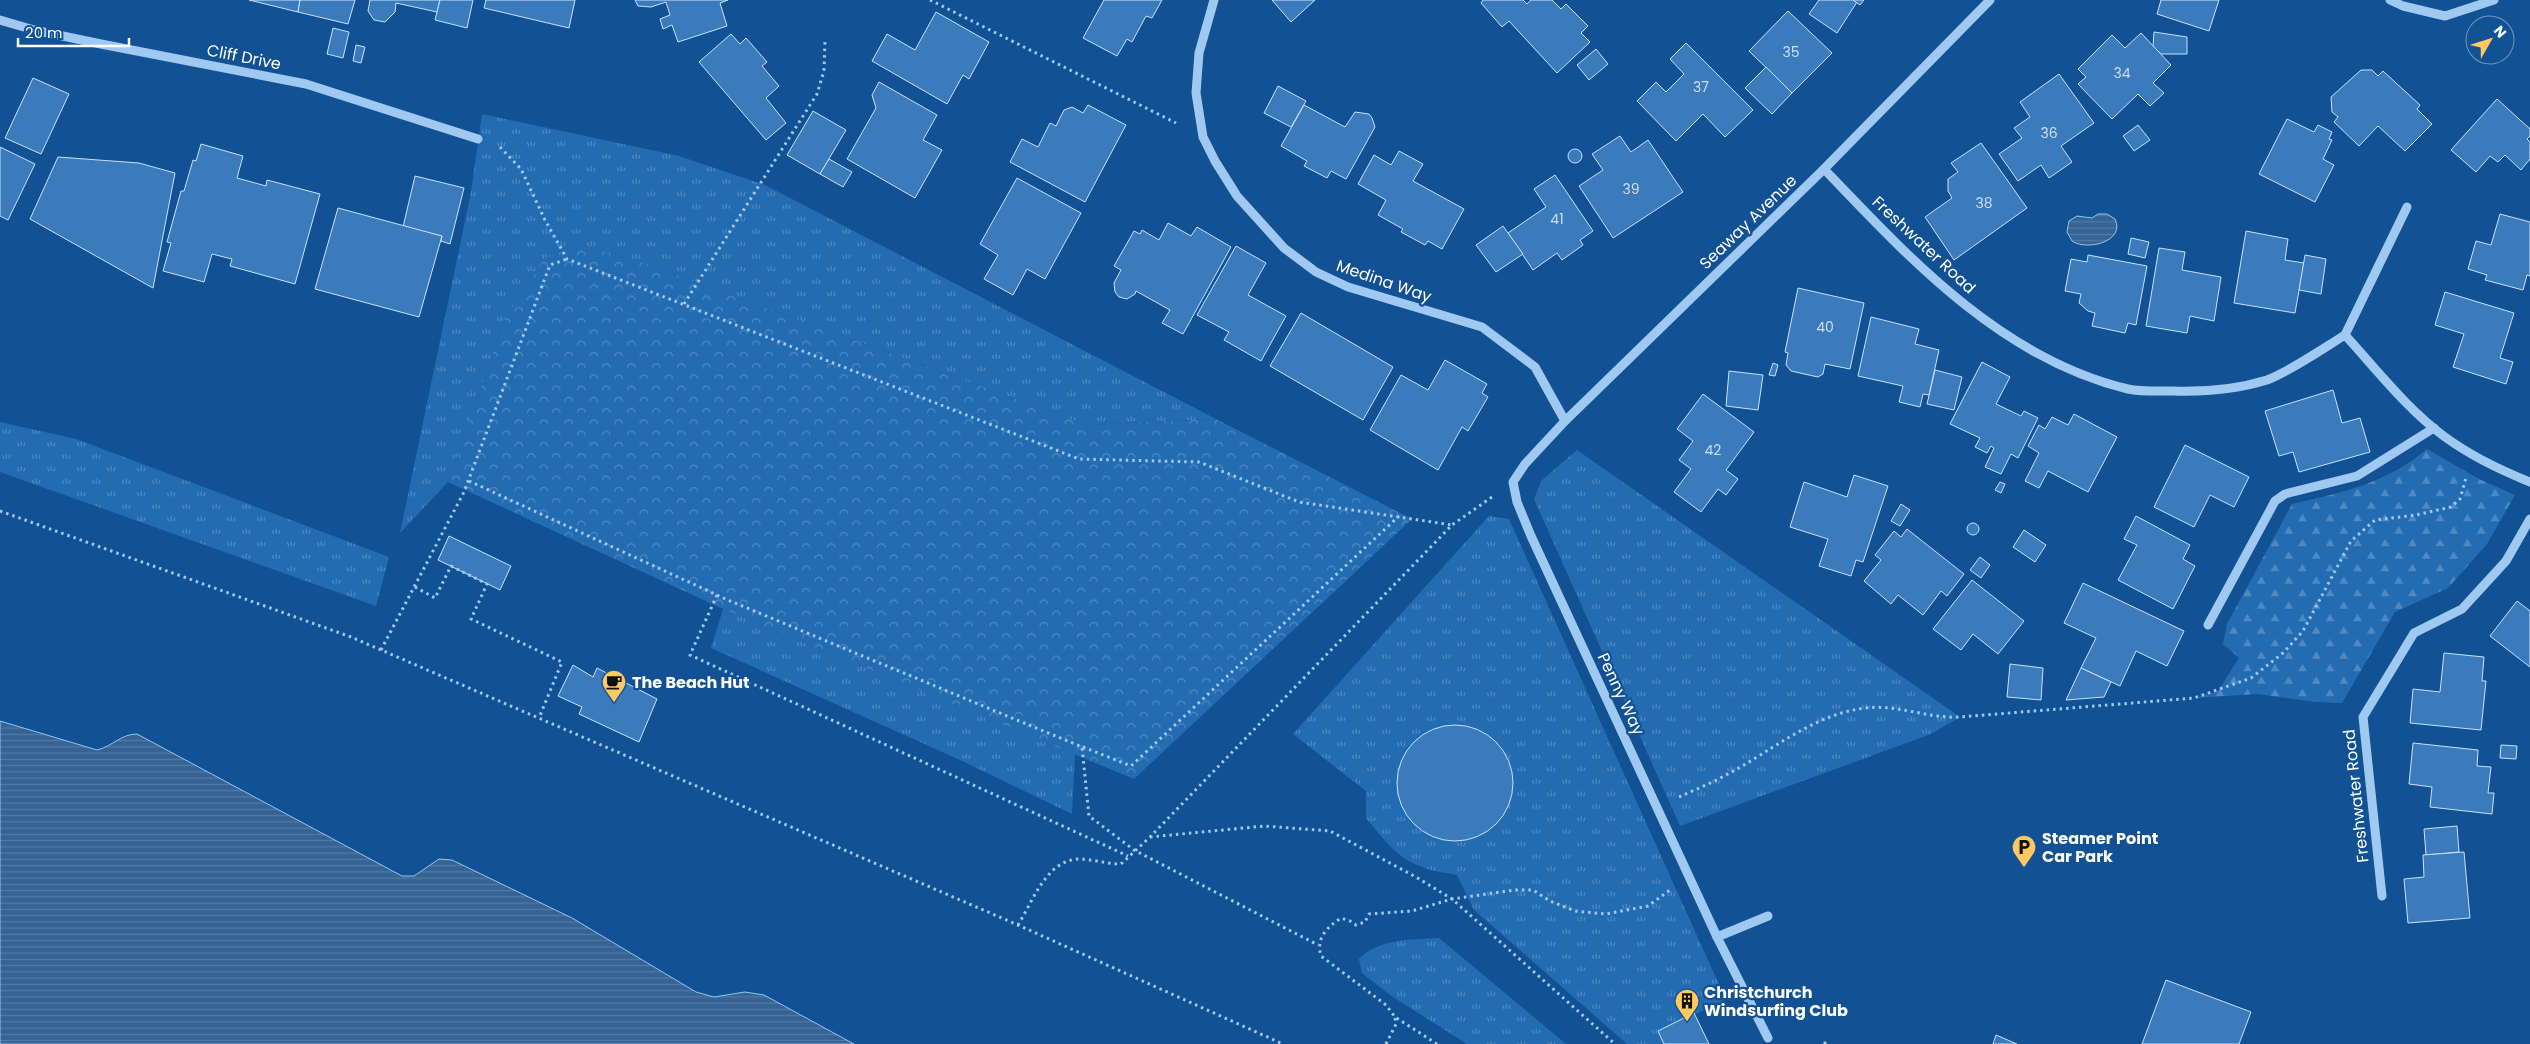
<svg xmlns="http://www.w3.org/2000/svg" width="2530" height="1044" viewBox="0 0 2530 1044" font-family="Poppins,sans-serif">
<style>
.grass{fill:url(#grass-tufts)}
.forest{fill:url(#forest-firs)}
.park{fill:url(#park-crowns)}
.water{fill:url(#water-rules);stroke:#92c5f5}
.building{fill:#3b7bbb;stroke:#c7e2fd}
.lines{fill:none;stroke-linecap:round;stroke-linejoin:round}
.path{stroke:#a0c9f2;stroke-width:3;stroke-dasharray:2.5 4;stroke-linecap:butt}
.minor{stroke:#a0c9f2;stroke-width:9}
.labels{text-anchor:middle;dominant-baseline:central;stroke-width:4.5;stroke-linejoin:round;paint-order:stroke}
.number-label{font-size:14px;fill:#cedeee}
.street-label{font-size:16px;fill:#fff;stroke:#125193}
.poi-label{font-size:16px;font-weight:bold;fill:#fff;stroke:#125193;text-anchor:start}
</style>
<defs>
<pattern id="grass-tufts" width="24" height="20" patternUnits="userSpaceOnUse" patternTransform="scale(1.25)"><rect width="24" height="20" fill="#246cb2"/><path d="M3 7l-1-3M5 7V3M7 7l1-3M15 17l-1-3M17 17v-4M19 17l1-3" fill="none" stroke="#5089c1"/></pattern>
<pattern id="forest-firs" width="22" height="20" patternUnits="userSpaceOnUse" patternTransform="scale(1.25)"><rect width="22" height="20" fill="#246cb2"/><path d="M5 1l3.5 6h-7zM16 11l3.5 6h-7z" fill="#5089c1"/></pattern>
<pattern id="park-crowns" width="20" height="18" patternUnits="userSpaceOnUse" patternTransform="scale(1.25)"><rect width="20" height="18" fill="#246cb2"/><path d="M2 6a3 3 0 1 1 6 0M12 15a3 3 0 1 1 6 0" fill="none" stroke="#5089c1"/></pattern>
<pattern id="water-rules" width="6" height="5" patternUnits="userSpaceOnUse" patternTransform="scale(1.25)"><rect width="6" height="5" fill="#356393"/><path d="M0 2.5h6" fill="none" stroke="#537aa3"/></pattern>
</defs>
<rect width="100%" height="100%" fill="#125193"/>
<!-- grass -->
<g class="grass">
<path d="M482,114l197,42 86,29 451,234 -129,6 -455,-166 -50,-14 -77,73 -57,164 -48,51 71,-341z"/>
<path d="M0,422l76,17 313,118 -13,49 -376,-134z"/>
<path d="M1577,450l383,267 -29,17 -251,92 -146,-327 7,-18z"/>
<path d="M1489,516l20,3 217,481 -68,31 6,13h-37l-153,-134 -17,-35c-50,-7 -60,-19 -91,-57v-27l-73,-57z"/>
<path d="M723,609l352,145 -3,60 -112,-54 -249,-112z"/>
<path d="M1439,938l127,106h-99l-77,-49 -28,-22 -3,-14c20,-21 52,-19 80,-21z"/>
</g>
<!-- forest -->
<path class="forest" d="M2427,449l52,30 36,16 -28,49 -39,44 -53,24 -53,91 -27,-1 -58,-8 -63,4 24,-7 21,-33 -16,-14 4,-20 65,-120c49,-11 95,-21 135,-55z"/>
<!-- park -->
<path class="park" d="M582,245l50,14 455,166 129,-6 196,100 -278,260 -411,-170 -275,-127 57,-164 40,-60z"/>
<!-- water -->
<g class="water">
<path d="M2098,214h9l8,5c11,23 -29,32 -43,22l-5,-9 2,-11 8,-5 15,2z"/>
<path d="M0,721l97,29c16,-4 24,-16 40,-16l265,142h12l25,-17 13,1 120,58 124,74 18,5 31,-5 19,3 90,49h-854z"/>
</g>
<!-- building -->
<g class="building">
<path d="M249,0h51l-2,12z"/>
<path d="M300,0h55l-7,24 -50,-12z"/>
<path d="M370,0h70l-3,12 -41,-9 -1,9 -10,10 -11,-2 -6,-9z"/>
<path d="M440,0h33l-6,28 -32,-8z"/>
<path d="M486,0h89l-6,28 -85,-20z"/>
<path d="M635,0h93l-8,3 7,23 -49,16 -6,-17 -9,4 -3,-10 10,-4 -4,-13 -15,5 -13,-1z"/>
<path d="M1104,0h58l-10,18 -6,-2 -14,26 -5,-3 -10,17 -34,-18z"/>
<path d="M1272,0h43l-24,22z"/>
<path d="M1483,0h40l4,4 4,-4h21l9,9 5,-5 22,22 -7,7 9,9 -33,31 -48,-52 -7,6 -21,-24z"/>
<path d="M1819,0h34l4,2 -20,31 -28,-19z"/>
<path d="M1853,0h11l-4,5z"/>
<path d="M2161,0h58l-10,31 -52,-17z"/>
<path d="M1788,11l44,42 -40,40 -43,-42z"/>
<path d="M936,12l53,30 -20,37 -6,-4 -16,29 -75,-43 15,-27 28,16z"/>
<path d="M333,28l16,4 -6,26 -16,-4z"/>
<path d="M2154,32l33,5v17h-26l-8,-8z"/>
<path d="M2141,33l30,32 -18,18 11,10 -14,13 -12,-12 -26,25 -34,-35 8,-7 -8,-8 34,-34 13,13z"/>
<path d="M731,34l9,10 6,-6 21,24 -5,4 17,20 -13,12 20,25 -20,17 -67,-78z"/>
<path d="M1686,43l67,67 -28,27 -22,-23 -27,27 -39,-40 19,-19 10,10 18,-18 -14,-15z"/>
<path d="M356,45l9,2 -4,16 -8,-2z"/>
<path d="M1596,49l12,15 -19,16 -12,-15z"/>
<path d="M1766,67l26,26 -20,21 -27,-26z"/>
<path d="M2361,70h11l6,6 5,-5 37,34 -3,4 15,15 -27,27 -27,-25 -19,20 -25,-24 4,-5 -6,-5 -1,-15z"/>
<path d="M2059,74l35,49 -33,23 11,16 -23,16 -8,-13 -23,16 -19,-27 23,-16 -8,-10 16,-11 -10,-15z"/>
<path d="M33,78l36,16 -28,60 -36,-16z"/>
<path d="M879,82l58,33 -14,25 19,10 -27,48 -68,-39 29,-51 -4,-13z"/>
<path d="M1278,86l28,15 -15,26 -27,-14z"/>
<path d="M2497,99l33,30v7l-3,3 3,3v17l-9,11 -16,-15 -7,7 -8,-6 -14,16 -25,-22z"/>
<path d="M1088,105l38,20 -41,77 -75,-40 12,-23 16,8 12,-24 6,3 8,-16 8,-3 11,6z"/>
<path d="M1304,105l41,22 10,-15 14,2 3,4 3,9 -29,52 -15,-8 -4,7 -23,-12 3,-5 -26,-15z"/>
<path d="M813,111l33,19 -26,44 -33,-19z"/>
<path d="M2287,119l27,13 4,-7 14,7 -3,7 3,1 -9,19 11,6 -19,37 -56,-28z"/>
<path d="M2138,125l12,15 -16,11 -11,-15z"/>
<path d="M1620,136l11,16 17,-12 35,52 -70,46 -34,-52 24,-16 -11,-16z"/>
<path d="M1981,143l46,65 -73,52 -29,-43 27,-19 -4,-7v-12l10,-7 -7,-9z"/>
<path d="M201,144l42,12 -6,22 29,8 1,-6 53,14 -25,90 -65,-18 2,-7 -20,-5 -8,28 -41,-11 8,-28 -4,-1 14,-51h3l9,-31 3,1z"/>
<path d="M0,147l35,17 -27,56 -8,-4z"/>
<circle cx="1575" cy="156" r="7"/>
<path d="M1399,151l24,13 -10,17 51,28 -22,40 -14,-8 -3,4 -24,-13 2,-3 -25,-14 8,-15 -28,-16 16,-29 17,10z"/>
<path d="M58,157l81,6 36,10 -22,115 -123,-69z"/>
<path d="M829,159l23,13 -9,15 -23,-13z"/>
<path d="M1555,175l38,56 -13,9 3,5 -21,15 -5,-7 -24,17 -25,-37 38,-26 -12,-18z"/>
<path d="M415,176l49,12 -14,56 -9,-3 1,-5 -39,-9z"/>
<path d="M1017,178l64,35 -36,66 -18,-10 -14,26 -29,-16 14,-24 -18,-11z"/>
<path d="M338,208l104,28 -23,81 -104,-28z"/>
<path d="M2500,214l30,8v54l-3,-1 -4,15 -38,-10 2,-5 -19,-6 8,-28 15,4z"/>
<path d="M1168,223l23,13 6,-9 34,20 -48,87 -21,-11 8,-13 -34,-19 -1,3 -8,5 -8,-2 -4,-5 -1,-9 7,-13 -7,-4 20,-35 6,3 2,-4 17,10z"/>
<path d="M1503,226l20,28 -27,18 -20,-27z"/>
<path d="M2246,231l42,8 -3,21 19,3 -9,50 -61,-10z"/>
<path d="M2131,238l18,4 -4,16 -17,-4z"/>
<path d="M1236,246l30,17 -18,32 38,21 -25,45 -37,-21 5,-8 -32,-17z"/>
<path d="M2159,248l26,4 -3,18 39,7 -7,44 -24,-5 -3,17 -41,-7z"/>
<path d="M2088,255l59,11 -11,59 -8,-2 -3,10 -33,-7 3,-13 -7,-2 -9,-8 2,-9 -16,-3 6,-32 16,3z"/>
<path d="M2305,255l21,4 -5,35 -22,-4z"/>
<path d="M1798,288l66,15 -14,66 -25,-5 -2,10 -5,3 -27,-6 -5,-6 2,-12 -3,-1z"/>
<path d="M2445,292l69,21 -14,45 13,4 -7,22 -53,-17 11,-33 -29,-9z"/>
<path d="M1301,313l92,54 -30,53 -93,-54z"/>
<path d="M1871,317l48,12 -4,15 24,6 -10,45 -6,-1 -3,13 -21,-5 4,-16 -45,-10z"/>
<path d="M1445,360l42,24 -5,9 6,4 -20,34 -6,-4 -24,43 -68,-40 31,-55 27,15z"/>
<path d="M1982,362l28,15 -14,27 25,12 3,-5 14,7 -20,40 -7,-4 -10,20 -16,-7 9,-19 -3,-2 -4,7 -12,-6 5,-9 -30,-14z"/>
<path d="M1773,363l5,2 -3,11 -6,-1z"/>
<path d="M1935,370l27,7 -8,33 -27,-6z"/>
<path d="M1729,371l34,4 -5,35 -32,-4z"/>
<path d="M2333,390l9,33 18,-5 10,34 -71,20 -6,-20 -14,4 -14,-45z"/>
<path d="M1703,394l51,38 -28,38 12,9 -12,16 -8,-6 -17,23 -27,-20 17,-23 -12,-9 14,-19 -16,-12z"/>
<path d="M2074,414l43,23 -29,55 -40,-21 -9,17 -14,-7 14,-28 -11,-7 11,-21 6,4 7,-12 16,8z"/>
<path d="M2185,445l64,32 -15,30 -24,-12 -16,32 -40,-20z"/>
<path d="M1854,475l34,11 -25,76 -7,-2 -5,16 -32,-10 9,-27 -38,-12 14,-45 43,15z"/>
<path d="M2000,482l5,2 -4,9 -6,-3z"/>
<path d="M1901,504l9,6 -10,16 -9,-5z"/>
<path d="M2136,516l54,29 -7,14 12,7 -22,43 -55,-29 19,-35 -13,-6z"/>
<circle cx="1973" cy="529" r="6"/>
<path d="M1907,529l57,45 -17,22 -6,-5 -18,24 -25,-20 -7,9 -27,-23 17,-21 -6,-5 19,-24 7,6z"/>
<path d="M2024,530l22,15 -11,17 -22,-15z"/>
<path d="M449,536l62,30 -11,24 -62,-30z"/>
<path d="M1980,557l10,8 -9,13 -11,-8z"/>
<path d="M1972,580l52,41 -26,33 -25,-20 -12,16 -28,-21z"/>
<path d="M2083,583l101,48 -17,35 -31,-15 -16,35 -39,-18 15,-30 -32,-15z"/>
<path d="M2517,601l13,10v56l-40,-31z"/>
<path d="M2444,653l40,4 -2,24h4l-5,49 -71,-7 3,-34 27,3z"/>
<path d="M2010,664l33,4 -2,32 -34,-3z"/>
<path d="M573,665l20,12 4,-9 60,31 -18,43 -60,-28 3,-7 -24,-11z"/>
<path d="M2081,668l30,14 -7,15 -38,3z"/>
<circle cx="1455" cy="783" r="58"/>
<path d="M2413,743l65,7 -1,16 14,1 -3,26h6l-2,21 -62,-7 2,-20 -23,-3z"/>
<path d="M2501,745l16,1 -1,13 -16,-1z"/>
<path d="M2457,826l2,26 -33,3 -2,-26z"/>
<path d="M2464,852l6,66 -62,5 -4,-44 20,-2 -1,-22z"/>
<path d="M2166,980l85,32 -12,32h-97z"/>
<path d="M1694,1013l15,31h-45l-6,-13z"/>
<path d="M1996,1035l21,9h-24z"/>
</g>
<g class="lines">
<!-- path -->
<g class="path">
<path d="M930,0l246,123"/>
<path d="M500,147l21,22 24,51 22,39 512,200 120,3 100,40 153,23"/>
<path d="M684,304l133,-210 7,-23 1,-30"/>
<path d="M469,481l261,120 352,146 7,69 45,34 184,95"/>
<path d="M0,511l351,126 667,288 265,119"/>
<path d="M415,587l20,11 16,-32 36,18 -16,35 91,43 -23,56"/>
<path d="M717,595l-27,60 438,201"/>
<path d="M381,650l83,-158 86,-227 17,-6"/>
<path d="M1083,747l48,19 268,-250"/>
<path d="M1679,797c15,-7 31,-13 45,-21 47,-24 87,-61 141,-68 32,-4 64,11 95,9l234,-19 57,-20 32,-25 20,-22 48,-90 24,-21 41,-5 35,-8 9,-8 6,-21"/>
<path d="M1150,837l114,-11 66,5 86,46 36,22 163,145"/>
<path d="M1018,925c15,-24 28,-64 60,-66 14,0 29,5 43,5l29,-27 302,-312 40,-28"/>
<path d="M1386,1044l10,-20 -1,-6"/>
<path d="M1437,1044l-42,-27 -9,-12 -65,-49c-5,-18 5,-28 20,-38l9,3 6,4 9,-3 4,-8 43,-3 40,-12 63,-9h18l17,11 25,10 31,3 42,-8 22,-16"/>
<path d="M1825,1044v-4"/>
</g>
<!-- minor -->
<g class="minor">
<path d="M1214,0l-15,53 -3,40 7,44 12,24 22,35 47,52 32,24 32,15 134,40 53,40 30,54"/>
<path d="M2390,0l13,6 42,10 49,-16"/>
<path d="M0,20l34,10 67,14 205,40 172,55"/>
<path d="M1824,169c86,90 178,190 304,220 14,3 31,2 45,2 30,1 65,-2 94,-11 22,-8 57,-32 78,-45 32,35 62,74 100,102 26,19 55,33 85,45"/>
<path d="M2345,335l62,-128"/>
<path d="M2208,625l67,-124 10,-7 72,-18 77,-48"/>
<path d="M2382,896l-19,-179 51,-84 48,-24 44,-48 24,-42"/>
<path d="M1717,937l51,-21"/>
<path d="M1768,1038l-51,-101 -186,-401 -14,-34 -4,-20 12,-18 40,-43 259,-252 166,-169"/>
</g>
</g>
<!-- icons -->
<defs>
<symbol id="cafe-pin" viewBox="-11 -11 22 30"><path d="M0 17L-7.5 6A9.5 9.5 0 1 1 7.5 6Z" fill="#ffc961" stroke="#125193"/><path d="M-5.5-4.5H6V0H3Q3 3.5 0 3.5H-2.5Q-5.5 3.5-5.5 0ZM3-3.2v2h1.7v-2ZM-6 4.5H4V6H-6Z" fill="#111"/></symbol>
<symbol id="parking-pin" viewBox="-11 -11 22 30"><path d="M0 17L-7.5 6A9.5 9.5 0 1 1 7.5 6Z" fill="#ffc961" stroke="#125193"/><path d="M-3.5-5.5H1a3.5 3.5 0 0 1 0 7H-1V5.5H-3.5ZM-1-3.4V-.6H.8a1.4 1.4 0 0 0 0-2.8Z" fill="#111"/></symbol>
<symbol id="building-pin" viewBox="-11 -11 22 30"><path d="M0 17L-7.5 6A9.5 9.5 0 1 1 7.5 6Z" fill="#ffc961" stroke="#125193"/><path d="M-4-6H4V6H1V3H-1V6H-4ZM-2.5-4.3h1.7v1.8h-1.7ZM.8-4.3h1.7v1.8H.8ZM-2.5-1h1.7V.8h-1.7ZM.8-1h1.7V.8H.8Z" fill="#111"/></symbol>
</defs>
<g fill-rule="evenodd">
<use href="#cafe-pin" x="600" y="668" width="28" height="38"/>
<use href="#parking-pin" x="2010" y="833" width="28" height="38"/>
<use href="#building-pin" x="1673" y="987" width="28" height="38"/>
</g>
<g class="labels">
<!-- number labels -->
<g class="number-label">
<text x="1791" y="52">35</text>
<text x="2122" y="73">34</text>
<text x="1701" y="87">37</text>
<text x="2049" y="133">36</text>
<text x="1631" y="189">39</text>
<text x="1984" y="203">38</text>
<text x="1557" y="219">41</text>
<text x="1825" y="327">40</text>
<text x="1713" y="450">42</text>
</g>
<!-- street labels -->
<g class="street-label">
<text transform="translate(244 57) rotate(11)">Cliff Drive</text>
<text transform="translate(1748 222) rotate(-44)">Seaway Avenue</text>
<text transform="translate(1924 245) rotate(43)">Freshwater Road</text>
<text transform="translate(1384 281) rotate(19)">Medina Way</text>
<text transform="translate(1621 694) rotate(65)">Penny Way</text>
<text transform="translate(2356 796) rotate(-96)">Freshwater Road</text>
</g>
<!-- poi labels -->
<g class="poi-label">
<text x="632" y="682">The Beach Hut</text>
<text x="2042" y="838">Steamer Point<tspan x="2042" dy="18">Car Park</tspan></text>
<text x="1704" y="992">Christchurch<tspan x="1704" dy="18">Windsurfing Club</tspan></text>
</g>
</g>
<!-- north arrow -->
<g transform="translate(2490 40) rotate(51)"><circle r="24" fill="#125193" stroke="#7197be"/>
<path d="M0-4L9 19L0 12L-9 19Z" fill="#ffc961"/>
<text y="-8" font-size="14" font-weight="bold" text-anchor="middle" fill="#ffffff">N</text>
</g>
<!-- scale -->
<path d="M18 38v8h111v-8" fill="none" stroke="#ffffff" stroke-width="2.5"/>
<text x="25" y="38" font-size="15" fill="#ffffff" stroke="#125193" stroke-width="4" paint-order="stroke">20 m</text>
</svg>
